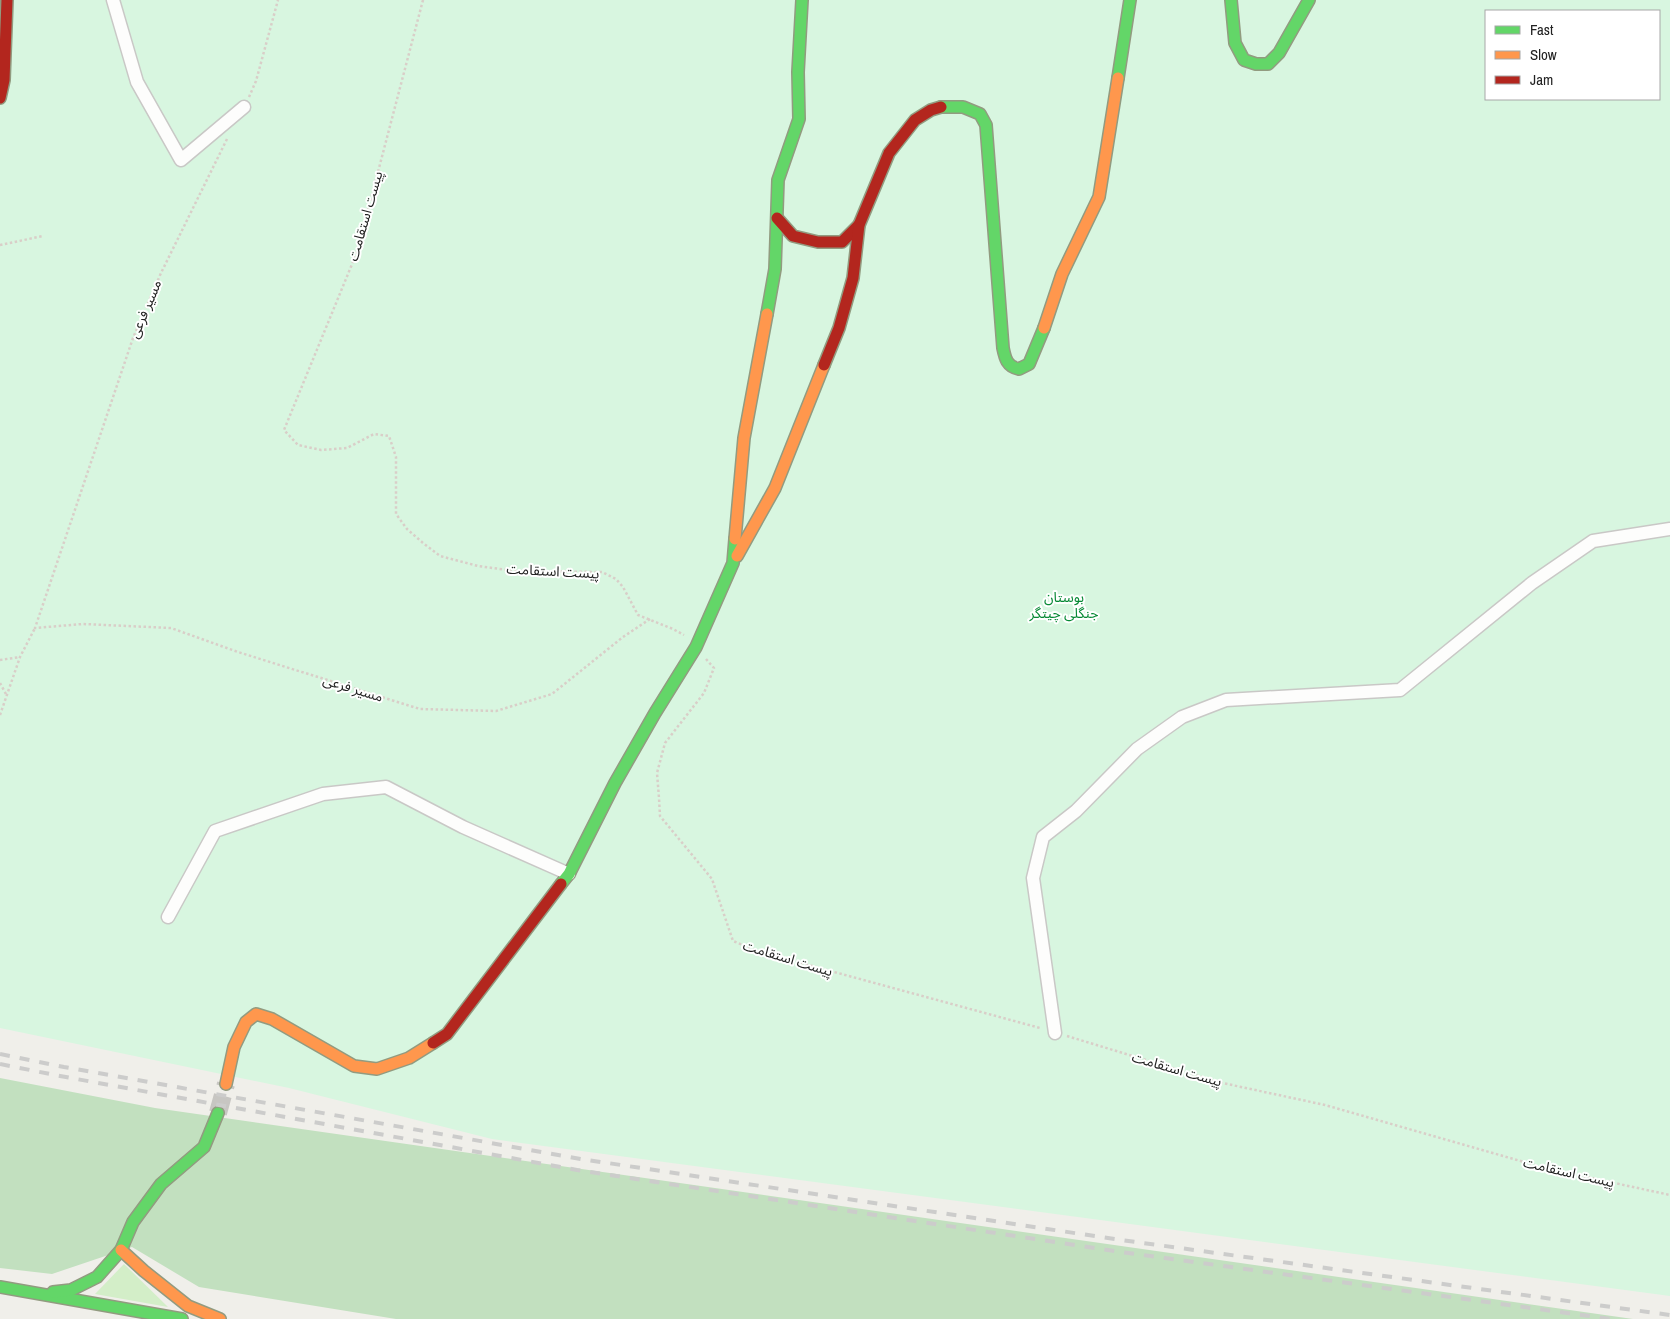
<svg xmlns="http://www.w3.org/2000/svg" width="1670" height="1319" viewBox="0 0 1670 1319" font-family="'Archivo Narrow','Noto Sans Arabic',sans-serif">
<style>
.grass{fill:#d3eec8}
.forest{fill:#c2e0bf}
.park{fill:#d8f6e0;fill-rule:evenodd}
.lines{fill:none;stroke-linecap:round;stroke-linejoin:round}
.secondary-tunnel{stroke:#c7c6c2;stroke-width:18;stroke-dasharray:18 9;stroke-linecap:butt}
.street-casing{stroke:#c9c8c6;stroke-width:15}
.fast-casing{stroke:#929b80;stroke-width:14}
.slow-casing{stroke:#929b80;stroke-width:14}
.jam-casing{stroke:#929b80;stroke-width:14}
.path{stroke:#d9cec8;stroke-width:2.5;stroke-dasharray:2.5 2.5;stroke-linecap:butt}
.street{stroke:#fdfdfc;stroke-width:12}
.fast{stroke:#63d668;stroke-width:11}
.slow{stroke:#ff974d;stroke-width:11}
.jam{stroke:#b3261e;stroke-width:11}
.rail{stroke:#cccccb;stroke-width:4;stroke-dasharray:10 10;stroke-linecap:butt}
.labels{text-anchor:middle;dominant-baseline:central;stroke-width:4;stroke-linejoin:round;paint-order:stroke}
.street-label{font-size:14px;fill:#222;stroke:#fff}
.park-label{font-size:14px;fill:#068934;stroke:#fff}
</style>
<rect width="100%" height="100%" fill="#f0efea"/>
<!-- grass -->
<path class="grass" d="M124,1264l44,43 -73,-13z"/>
<!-- forest -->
<path class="forest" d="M0,1078l155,30 1478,211h-1237l-197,-32 -67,-40 -80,27 -52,-6z"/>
<!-- park -->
<path class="park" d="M0,0h1670v1296l-1178,-157 -203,-51 -289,-60zM1486,11h173v88h-173z"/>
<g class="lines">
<!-- secondary-tunnel -->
<path class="secondary-tunnel" d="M218,1113l8,-29"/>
<defs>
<g id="street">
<path d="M113,0l24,82 44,78 63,-53"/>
<path d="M168,917l47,-86 108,-37 63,-7 77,40 106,47"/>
<path d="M1055,1033l-22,-155 10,-41 33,-26 61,-62 45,-32 44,-17 174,-10 132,-107 61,-42 77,-12"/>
</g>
<g id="fast">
<path d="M1231,0l4,43 9,17 12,4h12l11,-11 30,-53"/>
<path d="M1118,78l12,-78"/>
<path d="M941,107h22l17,7 6,11 17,223c2,10 4,19 16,21l10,-5 15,-36"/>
<path d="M767,314l8,-45 3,-89 21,-61 -1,-47 4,-72"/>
<path d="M561,884l8,-10 46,-91 40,-70 41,-66 37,-84 2,-24"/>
<path d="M0,1287l182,32"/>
<path d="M53,1292l18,-2 26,-13 24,-27 12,-28 28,-38 43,-37 14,-34"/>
</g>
<g id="slow">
<path d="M1044,328l18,-54 37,-77 19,-119"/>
<path d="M735,539l9,-101 23,-124"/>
<path d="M737,556l38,-68 49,-123"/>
<path d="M226,1084l8,-37 12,-25 10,-8 16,5 82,47 23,3 32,-11 24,-15"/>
<path d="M121,1250l23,21 44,35 32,13"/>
</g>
<g id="jam">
<path d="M0,98l4,-18 3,-80"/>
<path d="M777,218l16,18 25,6h24l17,-17"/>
<path d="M824,365l15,-37 14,-50 6,-53 30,-72 26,-33 16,-10 10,-3"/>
<path d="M433,1043l14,-9 114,-150"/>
</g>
</defs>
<!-- street casing -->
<use href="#street" class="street-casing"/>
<!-- fast casing -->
<use href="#fast" class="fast-casing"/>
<!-- slow casing -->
<use href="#slow" class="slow-casing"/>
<!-- jam casing -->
<use href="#jam" class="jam-casing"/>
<!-- path -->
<g class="path">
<path d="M423,0l-66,252 -73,178 14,15 23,5 26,-2 27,-14 15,2 7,21v57l11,15 16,14 17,13 38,10 37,5 87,1 14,7 7,8 15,28 35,14 11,6"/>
<path d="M249,97l7,-16 22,-81"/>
<path d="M227,139l-66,134 -28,65 -98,290 48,-4 88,4 67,24 182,57 76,2 56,-17 71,-57 27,-18"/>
<path d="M0,245l43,-9"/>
<path d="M706,659l8,9 -10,25 -39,50 -8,30 2,25 1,18 52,63 21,62 24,10 283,77"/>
<path d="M0,660l20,-3"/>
<path d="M0,683l7,13"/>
<path d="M0,715l20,-58 15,-29"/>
<path d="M1067,1036l151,46 107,23 220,63 125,27"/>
</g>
<!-- street -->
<use href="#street" class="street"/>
<!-- fast -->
<use href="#fast" class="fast"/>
<!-- slow -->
<use href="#slow" class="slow"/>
<!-- jam -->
<use href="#jam" class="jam"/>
<!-- rail -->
<g class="rail">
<path d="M0,1054l64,13 517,92 540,81 549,75"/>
<path d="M0,1064l60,12 517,94 544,82 490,67"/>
</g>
</g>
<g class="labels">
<!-- street labels -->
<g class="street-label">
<text transform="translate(365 216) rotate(-74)">پیست استقامت</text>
<text transform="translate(145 309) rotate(-67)">مسیر فرعی</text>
<text transform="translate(553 571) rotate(3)">پیست استقامت</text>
<text transform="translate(353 688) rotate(17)">مسیر فرعی</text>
<text transform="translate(788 958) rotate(17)">پیست استقامت</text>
<text transform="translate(1177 1069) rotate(16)">پیست استقامت</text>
<text transform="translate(1569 1172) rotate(13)">پیست استقامت</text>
</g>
<!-- park labels -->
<g class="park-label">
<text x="1064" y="597">بوستان<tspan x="1064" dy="16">جنگلی چیتگر</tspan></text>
</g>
</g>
<!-- legend -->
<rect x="1485" y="10" width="175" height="90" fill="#ffffff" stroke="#a7a7a7"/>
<rect x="1495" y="26" width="25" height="8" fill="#63d668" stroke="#a7a7a7"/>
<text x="1530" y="35" font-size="15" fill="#222222">Fast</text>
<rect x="1495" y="51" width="25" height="8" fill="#ff974d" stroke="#a7a7a7"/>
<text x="1530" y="60" font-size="15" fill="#222222">Slow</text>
<rect x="1495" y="76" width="25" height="8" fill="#b3261e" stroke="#a7a7a7"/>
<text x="1530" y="85" font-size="15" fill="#222222">Jam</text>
</svg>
